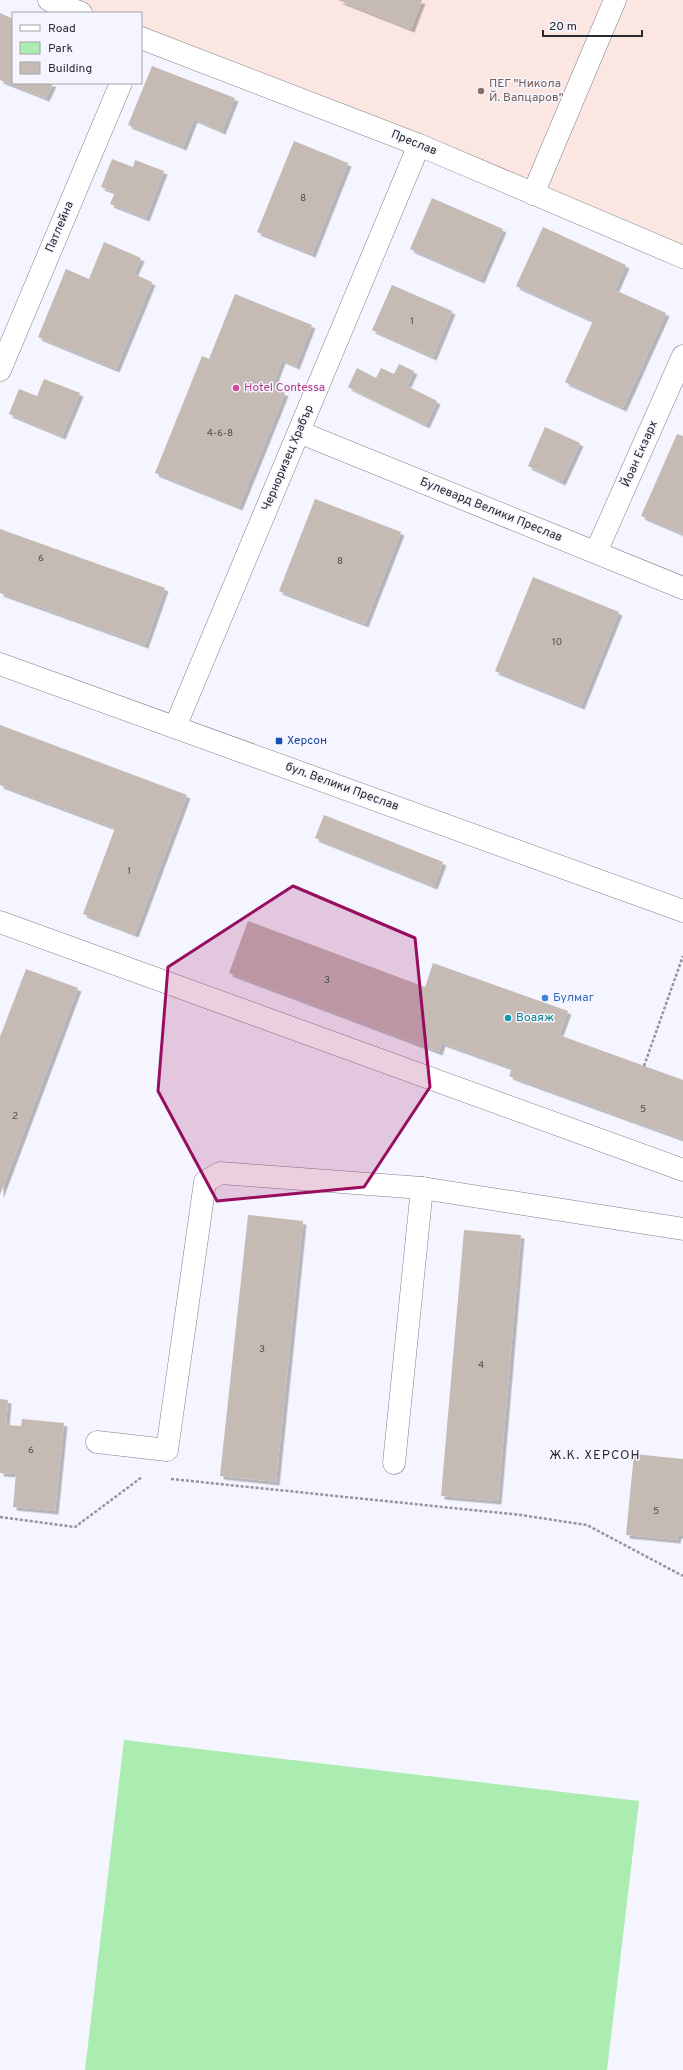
<svg xmlns="http://www.w3.org/2000/svg" width="683" height="2070" viewBox="0 0 683 2070" font-family="Overpass,sans-serif">
<style>
.education{fill:#fbe6e2}
.green{fill:#abecb0}
.building{fill:#c5bab4;filter:url(#shadow)}
.lines{fill:none;stroke-linecap:round;stroke-linejoin:round}
.minor-casing{stroke:#7f808a;stroke-width:23}
.major-casing{stroke:#7f808a;stroke-width:23}
.path{stroke:#94959c;stroke-width:2.5;stroke-dasharray:3 2;stroke-linecap:butt}
.minor{stroke:#fff;stroke-width:22}
.major{stroke:#fff;stroke-width:22}
.marked{fill:#990d60;fill-opacity:0.2;stroke:#990d60;stroke-width:3;stroke-linejoin:round}
.education-dot{fill:#8d6e63;stroke:#f4f5fe;stroke-width:1.5}
.hotel-dot{fill:#d1479c;stroke:#f4f5fe;stroke-width:1.5}
.transit-dot{fill:#1a4fb4;stroke:#f4f5fe;stroke-width:1.5}
.shop-dot{fill:#3f7fe0;stroke:#f4f5fe;stroke-width:1.5}
.culture-dot{fill:#0f9aa8;stroke:#f4f5fe;stroke-width:1.5}
.labels{text-anchor:middle;dominant-baseline:central;stroke-width:3;stroke-linejoin:round;paint-order:stroke}
.number-label{font-size:10px;fill:#514e50}
.education-label{font-size:12px;fill:#785e54;stroke:#f4f5fe;text-anchor:start}
.street-label{font-size:12px;fill:#2a2a2f;stroke:#f4f5fe}
.hotel-label{font-size:12px;fill:#b23c85;stroke:#f4f5fe;text-anchor:start}
.transit-label{font-size:12px;fill:#164399;stroke:#f4f5fe;text-anchor:start}
.shop-label{font-size:12px;fill:#366cbe;stroke:#f4f5fe;text-anchor:start}
.culture-label{font-size:12px;fill:#0d838f;stroke:#f4f5fe;text-anchor:start}
.neighbourhood-label{font-size:13px;letter-spacing:1px;fill:#2a2a2f;stroke:#f4f5fe}
</style>
<defs>
<filter id="shadow"><feDropShadow dx="3.5" dy="3.5" stdDeviation="0" flood-color="#0004"/></filter>
</defs>
<rect width="100%" height="100%" fill="#f4f5fe"/>
<!-- education -->
<path class="education" d="M49,0h634v257l-542,-219v-25h-60z"/>
<!-- green -->
<path class="green" d="M124,1740l515,61 -32,269h-522z"/>
<!-- building -->
<g class="building">
<path d="M338,0h84l-11,29z"/>
<path d="M0,13l13,6v64h40l-7,15 -46,-18z"/>
<path d="M152,66l83,32 -13,33 -28,-12 -11,28 -55,-22z"/>
<path d="M294,141l54,22 -36,91 -55,-22z"/>
<path d="M112,159l21,8 2,-7 29,11 -18,47 -36,-14 5,-12 -14,-5z"/>
<path d="M432,198l71,31 -22,51 -71,-31z"/>
<path d="M543,227l83,38 -11,25 51,23 -43,95 -58,-26 28,-61 -77,-35z"/>
<path d="M104,242l37,16 -7,16 18,8 -36,87 -78,-32 28,-68 23,10z"/>
<path d="M392,285l60,26 -19,46 -61,-27z"/>
<path d="M235,294l77,31 -16,41 -14,-6 -10,27 13,6 -46,114 -84,-34 47,-117 7,3z"/>
<path d="M399,364l15,7 -7,15 30,15 -11,24 -78,-38 9,-19 19,10 5,-10 13,6z"/>
<path d="M44,379l36,14 -18,43 -53,-22 10,-25 18,7z"/>
<path d="M545,427l35,16 -18,39 -34,-16z"/>
<path d="M677,434l6,2v98l-42,-18z"/>
<path d="M315,499l86,33 -36,92 -86,-33z"/>
<path d="M0,529l165,59 -20,57 -145,-52z"/>
<path d="M533,577l86,35 -38,94 -86,-35z"/>
<path d="M0,725l187,70 -52,139 -52,-20 32,-86 -115,-43z"/>
<path d="M324,815l119,47 -9,24 -119,-48z"/>
<path d="M248,921l177,66 8,-24 135,48 -9,24 124,45v59l-174,-63 3,-8 -70,-25 -3,9 -210,-79z"/>
<path d="M26,969l52,19 -78,207v-158z"/>
<path d="M248,1215l55,6 -27,261 -56,-6z"/>
<path d="M464,1230l57,5 -23,266 -57,-5z"/>
<path d="M0,1399l8,1 -2,25 15,1 1,-7 42,4 -9,88 -42,-4 3,-33 -16,-1z"/>
<path d="M634,1454l49,5v77l-5,-1 -1,5 -51,-5z"/>
</g>
<g class="lines">
<defs>
<g id="minor">
<path d="M49,0l32,13"/>
<path d="M141,38l278,107 264,112"/>
<path d="M533,194l82,-194"/>
<path d="M0,370l121,-287"/>
<path d="M299,432l384,156"/>
<path d="M596,552l87,-196"/>
<path d="M175,727l244,-582"/>
<path d="M0,922l683,248"/>
<path d="M97,1442l70,8 38,-268 15,-9 202,15 261,41"/>
<path d="M394,1463l28,-275"/>
</g>
<path id="major" d="M0,664l683,247"/>
</defs>
<!-- minor casing -->
<use href="#minor" class="minor-casing"/>
<!-- major casing -->
<use href="#major" class="major-casing"/>
<!-- path -->
<g class="path">
<path d="M644,1066l39,-110"/>
<path d="M171,1479l350,36 66,10 96,51"/>
<path d="M0,1517l75,10 67,-50"/>
</g>
<!-- minor -->
<use href="#minor" class="minor"/>
<!-- major -->
<use href="#major" class="major"/>
</g>
<!-- marked area -->
<path class="marked" d="M293,886l122,52 15,149 -66,100 -147,14 -59,-110 10,-124z"/>
<!-- markers -->
<circle class="education-dot" cx="481" cy="91" r="4"/>
<circle class="hotel-dot" cx="236" cy="388" r="4"/>
<rect class="transit-dot" x="275" y="737" width="8" height="8" rx="2"/>
<circle class="shop-dot" cx="545" cy="998" r="4"/>
<circle class="culture-dot" cx="508" cy="1018" r="4"/>
<g class="labels">
<!-- number labels -->
<g class="number-label">
<text x="303" y="198">8</text>
<text x="412" y="321">1</text>
<text x="220" y="433">4-6-8</text>
<text x="41" y="558">6</text>
<text x="340" y="561">8</text>
<text x="557" y="642">10</text>
<text x="129" y="871">1</text>
<text x="327" y="980">3</text>
<text x="643" y="1109">5</text>
<text x="15" y="1116">2</text>
<text x="262" y="1349">3</text>
<text x="481" y="1365">4</text>
<text x="31" y="1450">6</text>
<text x="656" y="1511">5</text>
</g>
<!-- education labels -->
<g class="education-label">
<text x="489" y="84">ПЕГ "Никола<tspan x="489" dy="14">Й. Вапцаров"</tspan></text>
</g>
<!-- street labels -->
<g class="street-label">
<text transform="translate(414 143) rotate(22)">Преслав</text>
<text transform="translate(60 227) rotate(-67)">Патлейна</text>
<text transform="translate(640 454) rotate(-66)">Йоан Екзарх</text>
<text transform="translate(288 458) rotate(-67)">Черноризец Храбър</text>
<text transform="translate(491 510) rotate(22)">Булевард Велики Преслав</text>
<text transform="translate(342 787) rotate(20)">бул. Велики Преслав</text>
</g>
<!-- hotel labels -->
<g class="hotel-label">
<text x="244" y="388">Hotel Contessa</text>
</g>
<!-- transit labels -->
<g class="transit-label">
<text x="287" y="741">Херсон</text>
</g>
<!-- shop labels -->
<g class="shop-label">
<text x="553" y="998">Булмаг</text>
</g>
<!-- culture labels -->
<g class="culture-label">
<text x="516" y="1018">Воаяж</text>
</g>
<!-- neighbourhood labels -->
<g class="neighbourhood-label">
<text x="595" y="1456">Ж.К. ХЕРСОН</text>
</g>
</g>
<!-- legend -->
<rect x="12" y="12" width="130" height="72" fill="#f4f5fe" stroke="#a3a4ab"/>
<rect x="20" y="25" width="20" height="6" fill="#ffffff" stroke="#a3a4ab"/>
<text x="48" y="32" font-size="12" fill="#2a2a2f">Road</text>
<rect x="20" y="42" width="20" height="12" fill="#abecb0" stroke="#a3a4ab"/>
<text x="48" y="52" font-size="12" fill="#2a2a2f">Park</text>
<rect x="20" y="62" width="20" height="12" fill="#c5bab4" stroke="#a3a4ab"/>
<text x="48" y="72" font-size="12" fill="#2a2a2f">Building</text>
<!-- scale -->
<path d="M543 30v6h99v-6" fill="none" stroke="#2a2a2f" stroke-width="2"/>
<text x="549" y="30" font-size="12" fill="#2a2a2f" stroke="#f4f5fe" stroke-width="3" paint-order="stroke">20 m</text>
</svg>
